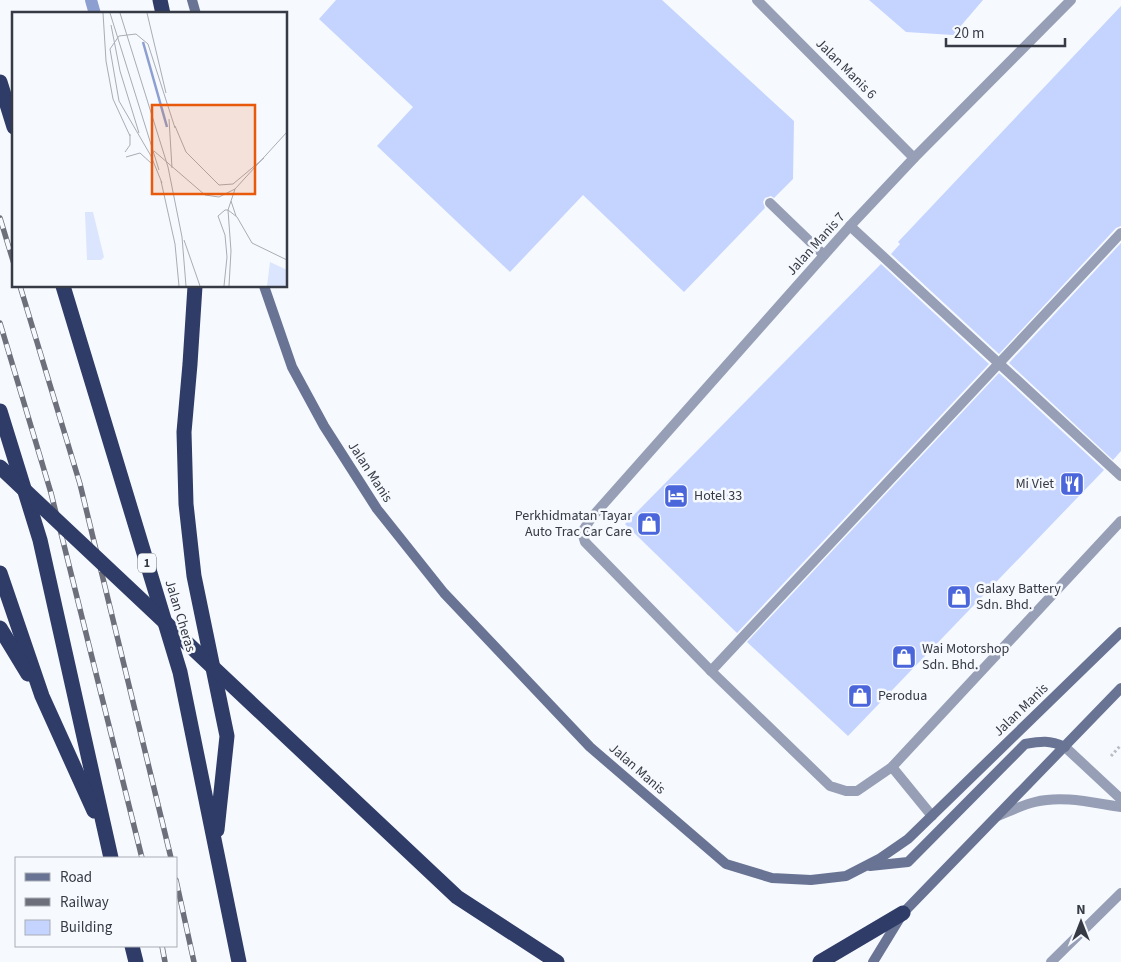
<svg xmlns="http://www.w3.org/2000/svg" width="1121" height="962" viewBox="0 0 1121 962" font-family="'Source Sans 3',sans-serif">
<style>
.lines{fill:none;stroke-linecap:round;stroke-linejoin:round}
.stream{stroke:#8d9fd1;stroke-width:12}
.building{fill:#c5d4ff}
.path{stroke:#babdc4;stroke-width:3;stroke-dasharray:2.5 2.5;stroke-linecap:butt}
.lane{stroke:#979fb6;stroke-width:10}
.street{stroke:#979fb6;stroke-width:10}
.secondary{stroke:#697494;stroke-width:10}
.highway{stroke:#2f3c67;stroke-width:15}
.rail-casing{stroke:#6d707a;stroke-width:5.5}
.rail{stroke:#f6f9fe;stroke-width:4;stroke-dasharray:11;stroke-linecap:butt}
.highway-bridge{stroke:#2f3c67;stroke-width:15}
.labels{text-anchor:middle;dominant-baseline:central;stroke-width:5;stroke-linejoin:round;paint-order:stroke}
.shield{fill:#f6f9fe;stroke:#70737c;stroke-width:1}
.shield-label{font-size:12px;font-weight:bold;fill:#363a45}
.street-label{font-size:14px;fill:#363a45;stroke:#f6f9fe}
.poi-label{font-size:14px;fill:#363a45;stroke:#f6f9fe;text-anchor:start}
.inset-river{fill:none;stroke:#8d9fd1;stroke-width:2.5}
.inset-road{fill:none;stroke:#a9adb4;stroke-width:1}
.view{fill:#e8590c;fill-opacity:0.15;stroke:#e8590c;stroke-width:2.5}
.inset-edge{fill:none;stroke:#363a45;stroke-width:2.5}
</style>
<rect width="100%" height="100%" fill="#f6f9fe"/>
<g class="lines">
<!-- stream -->
<path class="stream" d="M91,0l4,14"/>
</g>
<!-- building -->
<g class="building">
<path d="M336,0h326l132,121 -1,58 -19,19 -3,-2 -6,2 -2,4 2,6 -81,84 -101,-97 -73,77 -133,-126 36,-39 -94,-88z"/>
<path d="M869,0h114l-30,35 -47,-3z"/>
<path d="M1121,6v220l-5,2 -117,126 -108,-100 9,-10 -2,-2z"/>
<path d="M1121,243v208l-8,9 -104,-97z"/>
<path d="M881,264l108,100 -252,269 -112,-109z"/>
<path d="M999,373l105,97 -256,266 -101,-94z"/>
</g>
<g class="lines">
<!-- path -->
<path class="path" d="M1111,756l10,-11"/>
<!-- lane -->
<g class="lane">
<path d="M770,203l54,52"/>
<path d="M850,226l271,250"/>
<path d="M711,671l410,-438"/>
<path d="M1051,962l70,-69"/>
</g>
<!-- street -->
<g class="street">
<path d="M757,0l157,158"/>
<path d="M1071,0l-157,158 -64,68 -258,291 -10,15 3,10 126,129 119,115 16,5h11l35,-24 229,-246"/>
<path d="M1065,747l56,52"/>
<path d="M892,767l40,49"/>
<path d="M998,816c12,-5 24,-11 37,-14 28,-7 58,1 86,5"/>
</g>
<!-- secondary -->
<g class="secondary">
<path d="M192,0l4,14"/>
<path d="M264,286l28,81 32,59 53,83 67,84 146,154 136,117 46,14 39,2 35,-4 33,-17 29,-20 213,-207"/>
<path d="M870,866l38,-4 117,-118c17,-3 24,-4 40,3"/>
<path d="M873,962l30,-49 218,-225"/>
</g>
<!-- highway -->
<g class="highway">
<path d="M160,0l3,14"/>
<path d="M0,82l14,45"/>
<path d="M63,286l117,386 59,290"/>
<path d="M195,286l-5,78 -6,68 2,72 8,72 33,160 -10,94"/>
<path d="M0,411l40,129 71,318"/>
<path d="M0,573l42,123 52,115"/>
<path d="M0,628l28,46"/>
<path d="M132,946l4,16"/>
<path d="M820,962l83,-49"/>
</g>
<defs>
<g id="rail">
<path d="M0,218l14,46"/>
<path d="M20,286l60,198 91,374"/>
<path d="M0,323l51,170 91,365"/>
<path d="M176,880l18,82"/>
<path d="M162,946l3,16"/>
</g>
</defs>
<!-- rail casing -->
<use href="#rail" class="rail-casing"/>
<!-- rail -->
<use href="#rail" class="rail"/>
<!-- highway-bridge -->
<path class="highway-bridge" d="M0,467l457,430 100,65"/>
</g>
<!-- icons -->
<defs>
<symbol id="restaurant-square" viewBox="-11 -11 22 22"><rect x="-9" y="-9" width="18" height="18" rx="4" fill="#4a66da" stroke="#f6f9fe"/><path d="M-5-6h1v4h1v-4h1v4h1v-4h1v5L-1.5 .5V6h-2V.5L-5-1ZM5-6V6H3V1.5H1.5Q1.5-4 5-6Z" fill="#fff"/></symbol>
<symbol id="hotel-square" viewBox="-11 -11 22 22"><rect x="-9" y="-9" width="18" height="18" rx="4" fill="#4a66da" stroke="#f6f9fe"/><path d="M-6-4.5h1.5V1H6V5H4.5V3h-9V5H-6ZM-4 0a1.8 1.8 0 1 1 3.6 0ZM.5 0V-2.5h3Q6-2.5 6 0Z" fill="#fff"/></symbol>
<symbol id="shop-square" viewBox="-11 -11 22 22"><rect x="-9" y="-9" width="18" height="18" rx="4" fill="#4a66da" stroke="#f6f9fe"/><path d="M-5-2.5h2.3a2.7 3.5 0 0 1 5.4 0H5L5.5 6h-11ZM-1.5-2.5h3a1.5 2.3 0 0 0-3 0Z" fill="#fff"/></symbol>
</defs>
<g fill-rule="evenodd">
<use href="#restaurant-square" x="1058" y="470" width="28" height="28"/>
<use href="#hotel-square" x="662" y="482" width="28" height="28"/>
<use href="#shop-square" x="635" y="510" width="28" height="28"/>
<use href="#shop-square" x="945" y="583" width="28" height="28"/>
<use href="#shop-square" x="890" y="643" width="28" height="28"/>
<use href="#shop-square" x="846" y="682" width="28" height="28"/>
</g>
<g class="labels">
<!-- shield labels -->
<rect class="shield" x="138" y="553.5" width="18" height="19" rx="4"/>
<g class="shield-label">
<text x="147" y="563">1</text>
</g>
<!-- street labels -->
<g class="street-label">
<text transform="translate(846 69) rotate(45)">Jalan Manis 6</text>
<text transform="translate(816 244) rotate(-48)">Jalan Manis 7</text>
<text transform="translate(370 472) rotate(57)">Jalan Manis</text>
<text transform="translate(180 616) rotate(73)">Jalan Cheras</text>
<text transform="translate(1021 710) rotate(-44)">Jalan Manis</text>
<text transform="translate(637 769) rotate(41)">Jalan Manis</text>
</g>
<!-- poi labels -->
<g class="poi-label">
<text x="1054" y="484" text-anchor="end">Mi Viet</text>
<text x="694" y="496">Hotel 33</text>
<text x="632" y="516" text-anchor="end">Perkhidmatan Tayar<tspan x="632" dy="16">Auto Trac Car Care</tspan></text>
<text x="976" y="589">Galaxy Battery<tspan x="976" dy="16">Sdn. Bhd.</tspan></text>
<text x="922" y="649">Wai Motorshop<tspan x="922" dy="16">Sdn. Bhd.</tspan></text>
<text x="878" y="696">Perodua</text>
</g>
</g>
<!-- overview -->
<g transform="translate(12 12)">
<rect width="275" height="275" fill="#f6f9fe"/>
<path d="M73,200h8l11,45 -3,3h-14zM258,250l17,8v16h-20z" fill="#dbe5fd"/>
<path class="inset-river" d="M131,30l24,85"/>
<path class="inset-road" d="M91,1l3,48 7,38 17,37M98,1l49,157M108,1l48,154 14,70 4,49M135,1l19,80M99,13l9,46 19,62M157,107l3,49M163,114l11,26 33,33 14,-1 31,-26M275,120l-52,57 -7,21 9,7 15,26 35,17M142,139l51,44 14,2 16,-8M113,140l5,-7v-11M114,145l14,-4 11,10M149,169l14,63 4,42M150,171l-11,-27 -32,-55 -9,-52 9,-13 17,-2 12,10 27,84M219,189l5,15M172,228l16,46M212,274l3,-29 -2,-22 -7,-19 7,-6h3l3,41 -2,35"/>
<path class="view" d="M140,93h103v89h-103z"/>
<rect width="275" height="275" class="inset-edge"/>
</g>
<!-- legend -->
<rect x="15" y="857" width="162" height="90" fill="#f6f9fe" stroke="#a9adb4"/>
<rect x="25" y="873" width="25" height="8" fill="#697494" stroke="#a9adb4"/>
<text x="60" y="882" font-size="15" fill="#363a45">Road</text>
<rect x="25" y="898" width="25" height="8" fill="#6d707a" stroke="#a9adb4"/>
<text x="60" y="907" font-size="15" fill="#363a45">Railway</text>
<rect x="25" y="920" width="25" height="15" fill="#c5d4ff" stroke="#a9adb4"/>
<text x="60" y="932" font-size="15" fill="#363a45">Building</text>
<!-- north arrow -->
<g transform="translate(1081 922)" stroke="#f6f9fe" stroke-width="4" paint-order="stroke">
<path d="M0-4L9 19L0 12L-9 19Z" fill="#363a45"/>
<text y="-8" font-size="14" font-weight="bold" text-anchor="middle" fill="#363a45">N</text>
</g>
<!-- scale -->
<path d="M946 38v8h119v-8" fill="none" stroke="#363a45" stroke-width="2.5"/>
<text x="954" y="38" font-size="15" fill="#363a45" stroke="#f6f9fe" stroke-width="4" paint-order="stroke">20 m</text>
</svg>
